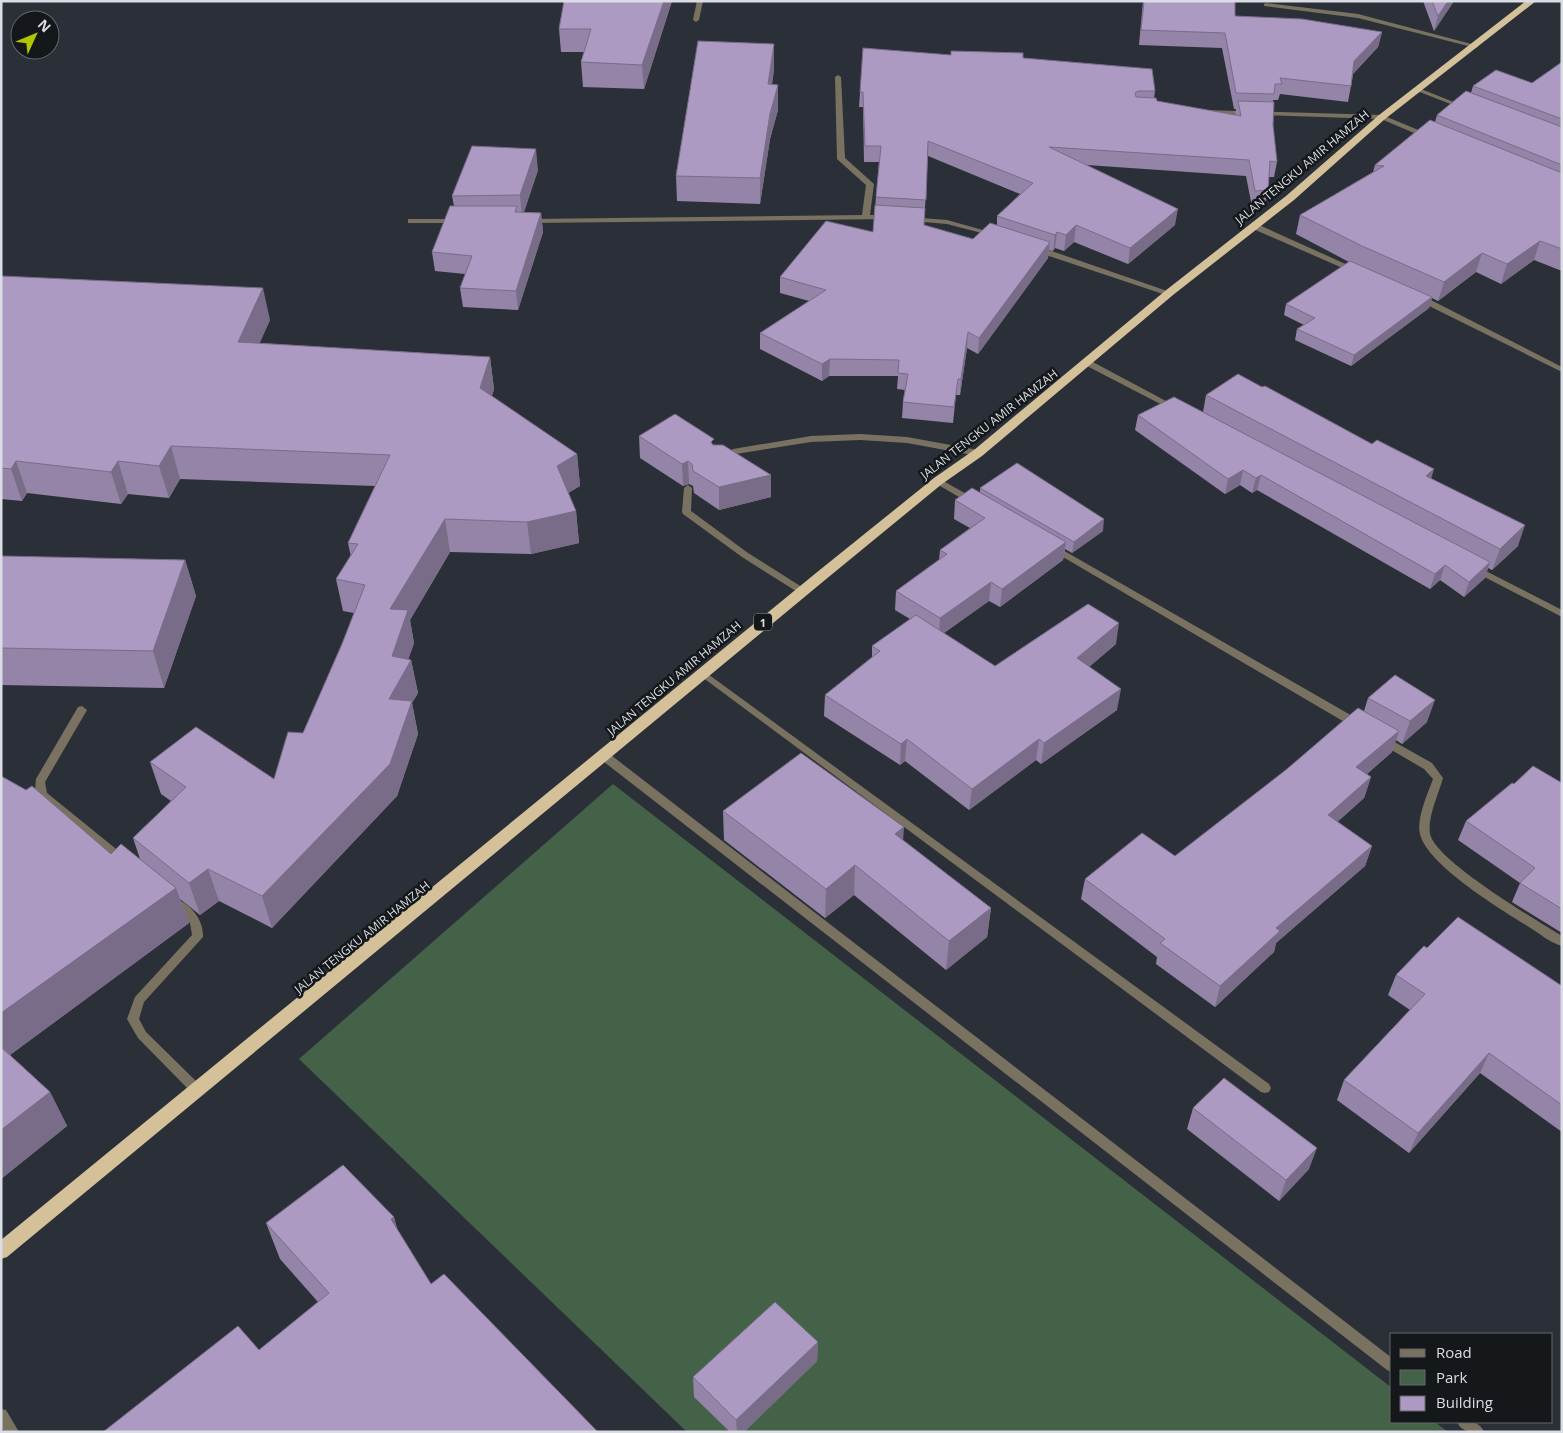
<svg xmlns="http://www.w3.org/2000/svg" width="1563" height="1433" viewBox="0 0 1563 1433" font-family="'Open Sans',sans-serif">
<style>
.green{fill:#446247}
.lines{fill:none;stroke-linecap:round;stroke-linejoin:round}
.service{fill:#7a7261;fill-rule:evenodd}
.minor{fill:#7a7261;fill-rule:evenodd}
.trunk{fill:#d4c19a;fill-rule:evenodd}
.wall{fill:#9484a7;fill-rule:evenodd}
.shaded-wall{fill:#786c88}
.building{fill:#ac9ac2;stroke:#786c88}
.labels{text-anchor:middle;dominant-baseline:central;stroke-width:5;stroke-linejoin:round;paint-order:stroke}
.shield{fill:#15181b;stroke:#9fa2a7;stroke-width:1}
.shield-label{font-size:11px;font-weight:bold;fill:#dadde3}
.street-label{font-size:12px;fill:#dadde3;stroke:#15181b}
</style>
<rect width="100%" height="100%" fill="#2b3038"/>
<!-- green -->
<path class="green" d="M613,784l779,604v34h43l13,10h-761l-388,-373z"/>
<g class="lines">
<!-- service -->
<g class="service">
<path d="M1266,3l92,11 121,32 -3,2 -118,-30 -94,-12v-2z"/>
<path d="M860,434l47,3 71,13 4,3 -4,3 -71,-13 -47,-3 -49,2 -75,12 -13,9 -4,-3 14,-11 78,-13z"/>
<path d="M688,485l4,3 -1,23 57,42 57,36 2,2 -2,2h-6l-57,-36 -59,-43 -1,-2 2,-24z"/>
<path d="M82,706l5,4 -42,72 2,11 79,64 1,3 -1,3h-8l-79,-64 -4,-9 1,-11 42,-72z"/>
<path d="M603,751l4,1 785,606v14l-5,-2 -788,-612 -1,-3 1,-3z"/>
<path d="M174,898c16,5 30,22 29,39l-59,65 -5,17 7,13 55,54 2,4 -2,4 -4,1 -4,-1 -55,-56 -11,-19 8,-22 57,-62 -2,-12 -21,-21 1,-3z"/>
<path d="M1,1409l5,1 13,22h-15l-3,-5z"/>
<path d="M1457,1422c11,-1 22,-2 27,10 -12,0 -22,1 -27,-10z"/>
</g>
<!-- minor -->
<g class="minor">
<path d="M697,1h6l-4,19 -3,2 -3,-2z"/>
<path d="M838,75l3,2 4,81 29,26 -4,31h17l4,2 -1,2 -361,4 -4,-2 4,-2 333,-4 4,-30 -29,-26 -2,-82z"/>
<path d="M1417,89h4l45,18 -5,1 -44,-17z"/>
<path d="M1203,110l179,5 51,21 -7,2 -45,-19 -180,-6 -2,-1z"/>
<path d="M909,217l38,3 50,14 -4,2 -46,-12 -35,-3h-3z"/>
<path d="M408,219h49l4,2 -4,2h-49z"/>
<path d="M1251,224h6l104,47 -1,2h-6l-103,-45z"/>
<path d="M1034,247h6l133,46 -4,2h-3l-132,-44z"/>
<path d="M1415,295h6l141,72v5l-147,-73z"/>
<path d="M1085,361h6l88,47 -1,2h-6l-87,-45z"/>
<path d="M938,478l39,22 1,2 -4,3 -3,-1 -36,-21 -1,-2 1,-2z"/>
<path d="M1054,545l307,176 1,3 -1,3h-8l-302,-177 -2,-2 2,-2z"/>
<path d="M1474,565l88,45v7l-91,-47 -2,-2z"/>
<path d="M701,669l568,415 2,4 -2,4 -4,1 -4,-1 -563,-418 -2,-2z"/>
<path d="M1382,735l50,28 11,15c-4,15 -16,40 -13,56 6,27 106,86 132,102v10c-12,-3 -23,-13 -33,-19 -27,-17 -102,-62 -109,-93 -4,-15 8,-41 13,-55l-9,-10 -46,-27 -1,-3 1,-3z"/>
</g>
<!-- trunk -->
<path class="trunk" d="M1526,1h10l-151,118 -91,81 -121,95 -191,161 -40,28 -117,96 -818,677 -6,2v-19l815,-667 118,-95 40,-28 191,-159 121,-95 93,-81z"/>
</g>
<!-- wall -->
<g class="wall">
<path d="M672,1l-28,88 -61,-2 -2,-25 3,-10h-23l-2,-23z"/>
<path d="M1143,1h92v15l147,16 -4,15 -25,27 -2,12 -3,16 -68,-8 -2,6h-5v25l4,37 -3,15h-5l-1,13 -3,16 -13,1 -6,-31 -159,-11 88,60 -47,39 -54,-22 -10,9 -9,-3 -2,3 -4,-1 -1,8 -70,96 -11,-6 -7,47h-4l-3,28 -51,-5 1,-16 2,-12 -8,-1 1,-13h-69l-7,5 -62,-32v-16l49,-32 -29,-8v-16l93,-45 6,-70h-15l-1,-55h-4l1,-15 91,-37 72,3 132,33 -1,7 3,3 78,14 1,-6h-2l-12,-61 -83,-3zM928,156l92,38 -23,22v9l-24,14 -49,-14z"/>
<path d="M1423,1h31l-20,30z"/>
<path d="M774,44v25l-2,16 6,25 -8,29 -10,65 -83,-3 -1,-25z"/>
<path d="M1562,62v209l-28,-11 -33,24 -25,-12 -38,29 -6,-3 -3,10 -78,58 -56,-26 2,-11 7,-4 -20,-10 2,-11 63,-42 -53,-28 4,-19 73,-43 2,-7 60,-43 2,-7 34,-22 2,-7 59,-3z"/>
<path d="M538,170l-14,42 17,1 2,19 -25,78 -55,-3 -3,-19 5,-14 -30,-3 -3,-19 22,-46 -2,-10z"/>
<path d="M1,276l269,44 -11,23 231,14 4,32 -2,7 85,58 3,32 -12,7 8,18 3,32 -48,11 -81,-2 -40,68 4,23 -6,17h3l7,33 -6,10 6,31 -21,62 -125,132 -53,-27 -19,14 -20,-16 9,24 -179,132 40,37 17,34 -66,53v-403l110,78 29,5 -7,-21 38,-37 -10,-7 -11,-32 124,17 29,-46 39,-89 12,-31 -11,-2 -7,-32 15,-22 -3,-14 27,-57 -195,-7 -11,19 -41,-4 -7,10 -94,-11 -5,8 -21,-2z"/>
<path d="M1262,387l169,91 87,68 -26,24 -4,-2 -3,10 -21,19 -24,-17 -10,9 -173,-99 -5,3 -12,-8 -15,9 -90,-64 3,-15 65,-3 3,-17z"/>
<path d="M639,436l75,9 57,52 -52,13 -25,-17 -1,-7 -4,-2 -6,2 -43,-28z"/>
<path d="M980,488l123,43 -31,22 -7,-4 -2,11 -63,47 -11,-6 -45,32 51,33 121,-22 -27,23 28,43 -76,54 -5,-4 -67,50 -64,-49 -5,4 -76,-49 1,-21 47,-38v-11l38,-27 -15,-9 1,-19 43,-31 1,-10 30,-22 -16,-9 1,-19 25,-8z"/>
<path d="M1,556l184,4 11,36 -32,92 -163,-3z"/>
<path d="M1368,698l59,24 -25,22 -6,-4 -4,12 -25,22 4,3 -7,21 -27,24 35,24 -7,20 -89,77 -2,9 -59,55 -59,-43 1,-7 -76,-58 4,-20 90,-23 189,-145z"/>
<path d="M1562,783v150l-50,-31 8,-19 -62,-43 8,-19 48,-37z"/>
<path d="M723,811l180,29 88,68 -4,29 -41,33 -92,-75 -29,23 -101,-78z"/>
<path d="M1427,948l135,38v146l-82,-59 -71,80 -72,-53 7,-20 66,-70 -22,-15 8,-20z"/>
<path d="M1193,1108l116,61 -30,32 -92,-72z"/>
<path d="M394,1217l3,13 34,54 167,148 -339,-82 59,-48 -38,-43 -14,-36z"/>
<path d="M818,1342l-1,19 -73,71h-14l-36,-35 -1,-20z"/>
</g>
<!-- shaded-wall -->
<g class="shaded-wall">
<path d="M664,1h8l-28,88 -2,-24z"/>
<path d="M1448,1h6l-20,30 4,-15z"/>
<path d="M1382,32l-4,15 -27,29 3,-15z"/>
<path d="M774,44v25l-6,40v-25z"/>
<path d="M778,85v25l-8,29 -10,65v-26l10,-64z"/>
<path d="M536,149l2,21 -16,47 -2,-22z"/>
<path d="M1178,209l-3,16 -47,39 2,-16z"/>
<path d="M541,213l2,19 -25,78 -2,-19z"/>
<path d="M1076,225l-2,17 -10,9 2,-16z"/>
<path d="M1057,232l-2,16 -2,3 2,-16z"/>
<path d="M1540,241l-6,19 -33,24 6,-20z"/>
<path d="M1050,242l-2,16 -70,96 1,-16z"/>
<path d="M1482,253l-6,19 -38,29 6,-19z"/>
<path d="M263,288l7,32 -24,54 -8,-32z"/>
<path d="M1432,297l-3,11 -78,58 3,-11z"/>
<path d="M968,332l-1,16 -7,47 1,-16z"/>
<path d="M490,357l4,32 -10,31 -4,-32z"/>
<path d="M830,359l-1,17 -7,5v-17z"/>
<path d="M171,446l9,33 -11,19 -10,-32z"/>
<path d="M577,454l3,32 -20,12 -3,-32z"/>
<path d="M16,461l11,32 -5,8 -11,-32z"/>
<path d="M118,461l10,33 -7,10 -10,-32z"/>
<path d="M688,461l1,23 -6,2 -1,-22z"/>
<path d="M1434,469l-6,21 -2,-14z"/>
<path d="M1243,470l-3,15 -15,9 3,-15z"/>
<path d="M771,475v22l-52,13v-23z"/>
<path d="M1261,475l-4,15 -5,3 4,-15z"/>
<path d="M576,511l3,32 -48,11 -4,-32z"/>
<path d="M445,519l5,33 -40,68 4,23 -11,32 8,-15 7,33 -6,10 6,31 -21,62 -125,132 -10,-32 130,-240 -2,-47z"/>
<path d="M1104,519l-1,12 -31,22 2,-11z"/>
<path d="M1525,525l-7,21 -26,24 8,-21z"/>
<path d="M1066,542l-3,18 -63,47 2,-18z"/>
<path d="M185,560l11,36 -32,92 -11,-37z"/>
<path d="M1490,562l-5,16 -21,19 5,-15z"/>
<path d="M1445,565l-5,15 -10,9 5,-15z"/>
<path d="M991,582l-2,19 -50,35 1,-18z"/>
<path d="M1119,623l-3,21 -42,35 3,-21z"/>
<path d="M1121,689l-4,21 -76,54 3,-21z"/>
<path d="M1435,700l-8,22 -25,22 8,-23z"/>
<path d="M1399,731l-7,21 -42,36 6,-21z"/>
<path d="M907,739l-2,22 -5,4 1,-21z"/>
<path d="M1039,739l-3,21 -67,50 3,-21z"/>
<path d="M1371,777l-7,21 -42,38 6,-21z"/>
<path d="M904,827l-2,29 -7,-22z"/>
<path d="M1372,846l-7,20 -89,77 -2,9 -59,55 5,-21 56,-58z"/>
<path d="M855,865l-1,30 -29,23 1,-29z"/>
<path d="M208,869l11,32 -19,14 -11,-32z"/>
<path d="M176,888l13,35 -179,132 -9,1v-43z"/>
<path d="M991,908l-4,29 -41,33 3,-29z"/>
<path d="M1489,1053l-9,20 -71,80 9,-20z"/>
<path d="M50,1092l17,34 -66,53v-49z"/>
<path d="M1317,1148l-8,21 -30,32 7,-21z"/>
<path d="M394,1217l10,36 -13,-34z"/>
<path d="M818,1342l-1,19 -73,71h-7l-1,-12z"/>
</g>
<!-- building -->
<g class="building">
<path d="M564,1h100l-22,64 -61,-3 10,-33h-32z"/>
<path d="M1144,1h91v15l67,3 80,13 -28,29 -3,25 -71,-8 2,6h-7l-1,10 -38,-1 -11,-60 -84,-3z"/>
<path d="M1432,1h16l-10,15z"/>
<path d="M698,41l76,3 -6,40 10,1 -8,29 -10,64 -84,-2z"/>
<path d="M863,48l88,7v-4l72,2v5l129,11 3,22h-17l-3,2 1,4 20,1 1,3 84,15 -3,-15 36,1 -1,23 4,37 -7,-1 -2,29 -13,1 -6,-31 -200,-13 129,62 -48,39 -54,-23 -10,10 -9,-3 -2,3 -58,-19 36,-33 -105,-42 -2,59 -50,-3 5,-51h-16l-2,-54h-3z"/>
<path d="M1562,62v57l-89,-33 23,-16 36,13z"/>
<path d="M1466,91l96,36v38l-125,-50z"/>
<path d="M1430,120l132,53v76l-22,-8 -33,23 -25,-11 -38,29 -82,-36 -62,-31 84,-49 -9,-1z"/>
<path d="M472,146l64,3 -16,46 -68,1z"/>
<path d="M875,205l50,3 -1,17 49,14 17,-16 60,19 -71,96 -11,-6 -7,47h-3l-4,28 -51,-5 5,-28 -10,-1 1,-13 -69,-1 -8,5 -62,-31 66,-43 -46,-13 46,-56 47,11z"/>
<path d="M450,206h67l-2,6 26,1 -25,78 -56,-3 12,-32 -40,-4z"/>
<path d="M1350,261l82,36 -78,58 -57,-26 18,-11 -29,-14z"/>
<path d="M1,276l262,12 -25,54 252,15 -10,31 97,66 -20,12 19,45 -49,11 -82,-3 -55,90 18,1 -16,46 19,4 -22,39 23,2 -22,63 -128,132 -54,-27 -19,14 -56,-45 53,-51 -36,-25 46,-35 78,52 14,-47 15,1 39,-89 23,-59 -29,-6 22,-35 -10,-1 42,-88 -219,-9 -12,20 -41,-5 -7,11 -95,-11 -5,8 -10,-1z"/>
<path d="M1238,374l24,13 3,-1 107,58 5,-4 57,29 -8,7 99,49 -25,24 -294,-154z"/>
<path d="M1174,397l316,165 -21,20 -24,-17 -10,9 -174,-99 -5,3 -13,-8 -15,9 -90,-64z"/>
<path d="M675,414l39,25 -3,3 2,3h10l48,30 -52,12 -26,-16 -1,-7 -4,-3 -6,3 -43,-28z"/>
<path d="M1017,463l87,56 -30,23 -94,-54z"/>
<path d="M972,488l94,54 -64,47 -11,-7 -51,36 -44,-27 51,-37 -7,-4 45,-32 -30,-18z"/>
<path d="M1,556l184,4 -32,91 -152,-3z"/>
<path d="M1088,604l31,19 -42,35 44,31 -77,54 -5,-4 -67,50 -65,-50 -6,5 -76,-49 55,-44 -8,-5 44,-31 79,51z"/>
<path d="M1395,675l40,25 -25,21 -42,-23z"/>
<path d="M1358,708l41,23 -43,36 15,10 -43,38 44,31 -96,82 4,3 -60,55 -60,-43 5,-4 -80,-60 57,-46 33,23 112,-87z"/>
<path d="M801,753l103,74 -9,7 96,74 -42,33 -94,-76 -29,24 -103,-78z"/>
<path d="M1533,766l29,17v126l-42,-26 15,-15 -69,-47 46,-38 2,1z"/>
<path d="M1,776l25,14 6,-4 79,68 10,-10 55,44 -175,125z"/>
<path d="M1458,917l104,69v119l-73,-52 -71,80 -74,-53 81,-86 -29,-19 28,-29 3,2z"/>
<path d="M1,1047l49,45 -49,38z"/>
<path d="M1224,1078l93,70 -31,32 -93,-72z"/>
<path d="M343,1165l51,52 -3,2 40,65 13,-10 154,158h-495l135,-106 21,24 70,-57 -63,-70z"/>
<path d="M775,1302l43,40 -82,78 -43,-43z"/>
</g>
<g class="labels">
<!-- shield labels -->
<rect class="shield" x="754" y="613.5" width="18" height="17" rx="4"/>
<g class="shield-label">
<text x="763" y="622">1</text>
</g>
<!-- street labels -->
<g class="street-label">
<text transform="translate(1302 167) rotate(-40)">JALAN TENGKU AMIR HAMZAH</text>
<text transform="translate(989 424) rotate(-38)">JALAN TENGKU AMIR HAMZAH</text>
<text transform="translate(674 678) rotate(-40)">JALAN TENGKU AMIR HAMZAH</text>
<text transform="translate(362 937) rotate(-39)">JALAN TENGKU AMIR HAMZAH</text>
</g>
</g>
<!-- border -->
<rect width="1563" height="1433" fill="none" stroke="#dadde3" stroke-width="5"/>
<!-- legend -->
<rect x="1390" y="1333" width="162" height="90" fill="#15181b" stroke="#64676b"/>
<rect x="1400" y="1349" width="25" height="8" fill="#7a7261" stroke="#64676b"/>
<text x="1436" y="1358" font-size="15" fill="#dadde3">Road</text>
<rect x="1400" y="1370" width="25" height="15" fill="#446247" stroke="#64676b"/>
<text x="1436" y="1383" font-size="15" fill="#dadde3">Park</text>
<rect x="1400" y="1396" width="25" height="15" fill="#ac9ac2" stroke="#64676b"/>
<text x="1436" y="1408" font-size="15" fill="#dadde3">Building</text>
<!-- north arrow -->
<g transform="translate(35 35) rotate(46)"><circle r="24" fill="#15181b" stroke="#64676b"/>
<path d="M0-4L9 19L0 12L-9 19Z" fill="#b1c500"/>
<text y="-8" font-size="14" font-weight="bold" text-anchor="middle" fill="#dadde3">N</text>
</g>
</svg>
